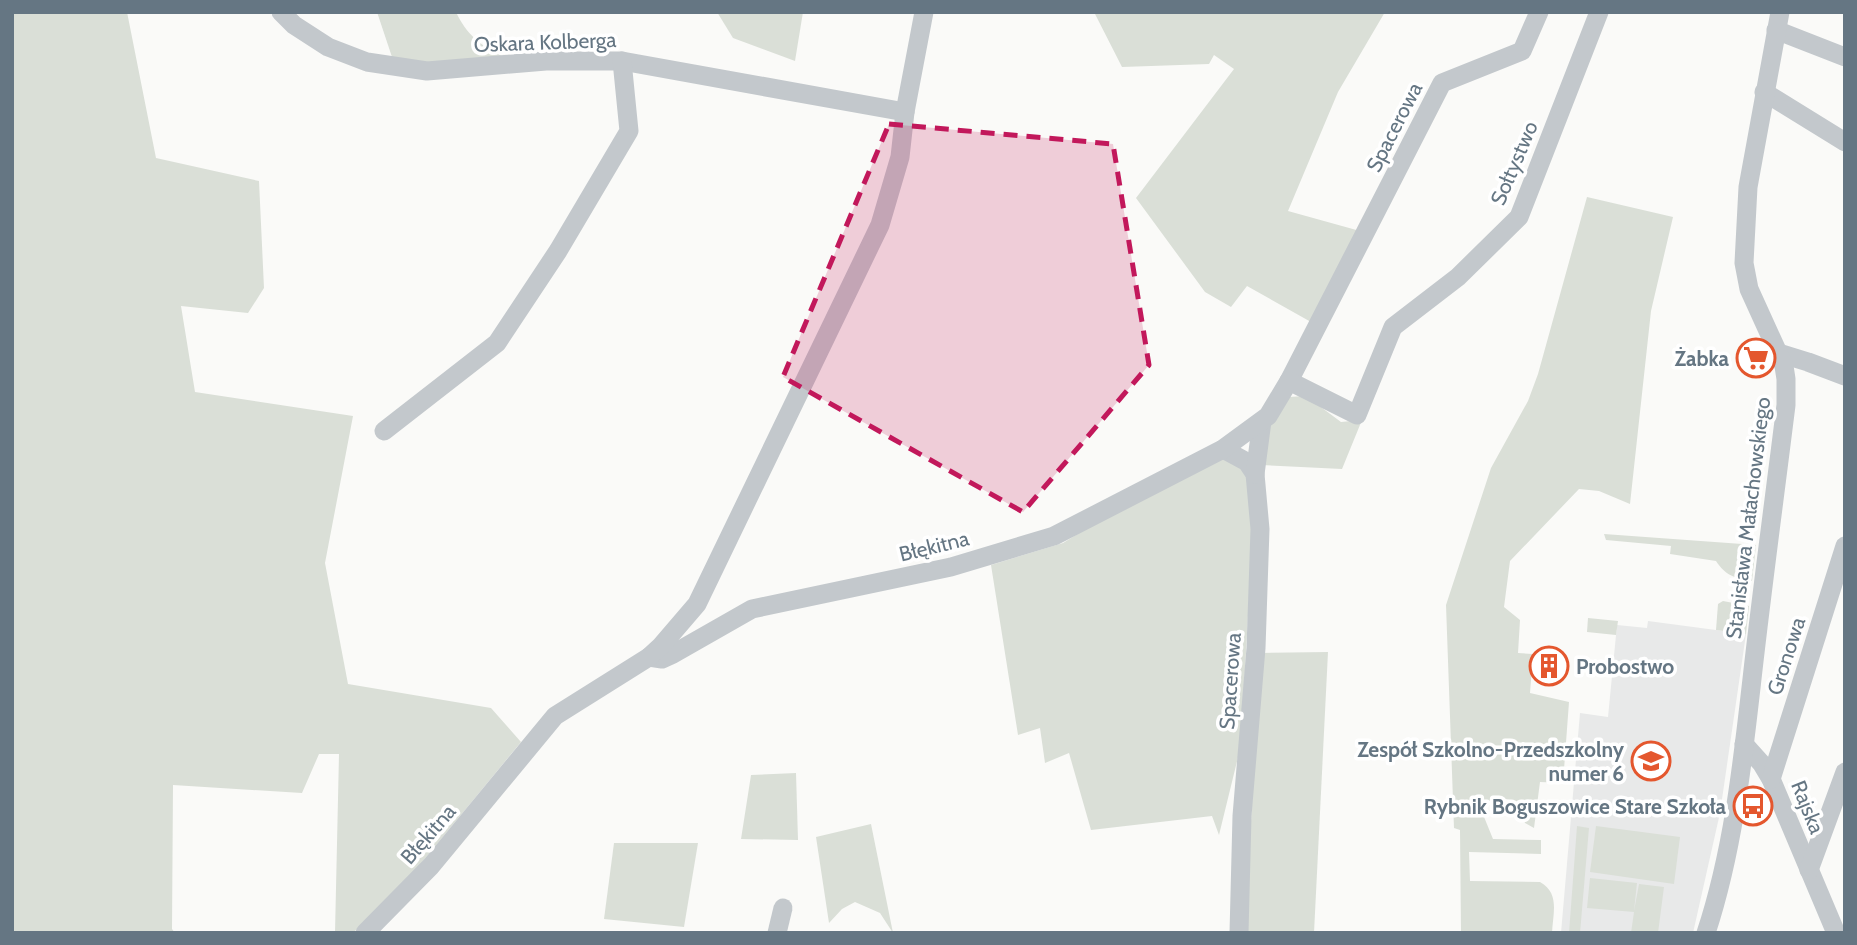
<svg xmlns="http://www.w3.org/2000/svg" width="1857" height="945" viewBox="0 0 1857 945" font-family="Cabin,sans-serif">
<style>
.built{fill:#e8e9e9}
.green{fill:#dadfd7}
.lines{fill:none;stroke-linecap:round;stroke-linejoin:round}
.minor{stroke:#c3c8cc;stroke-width:19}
.marked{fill:#c2185b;fill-opacity:0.2;stroke:#c2185b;stroke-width:5;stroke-dasharray:14 9;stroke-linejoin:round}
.labels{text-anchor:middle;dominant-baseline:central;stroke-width:7;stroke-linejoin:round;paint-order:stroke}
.street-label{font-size:21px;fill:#657683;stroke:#fff}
.poi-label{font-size:21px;font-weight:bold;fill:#657683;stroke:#fff;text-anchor:end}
</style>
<rect width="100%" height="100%" fill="#fafaf8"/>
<!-- built -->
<path class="built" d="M1648,621l98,13 -26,179 -27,120h-132l19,-220 28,4 9,-92 30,3z"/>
<!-- green -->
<g class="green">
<path d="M12,12h115l29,146 103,23 5,107 -16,25 -67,-7 14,86 158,24 -28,147 23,121 143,24 30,34 -107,130 -61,61h-18l4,-179h-20l-17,39 -129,-8 -1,144 3,4h-163z"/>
<path d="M377,12h79c10,22 25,34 46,44l-79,8 -30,-4z"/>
<path d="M717,12h86l-8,49 -62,-23z"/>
<path d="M1094,12h291l-47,80 -50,119 72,20 -49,91 -64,-36 -16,21 -26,-15 -69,-94 98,-129 -20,-14 -5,9 -87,3z"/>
<path d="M1587,197l86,20 -22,94 -21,193 -31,-13 -20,-2 -69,72 -6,46 16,13 -2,33 15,1 -3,39 39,9 -6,81 -23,-1 -6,46 -9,-5 -9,-21c-15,-6 -28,-6 -34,10l11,27 48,1v14l-72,-2 1,29 70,1c20,11 13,31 12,51h-91l-1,-103 -6,-2 -8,-223 45,-137 37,-67 10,-27z"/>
<path d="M1306,396l35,26 21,-2 -20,49 -81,-4 7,-36 20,-32z"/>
<path d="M1222,457l15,1 18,28 -14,259 -22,90 -7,-19 -121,14 -22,-77 -24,10 -5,-35 -22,7 -27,-170 72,-22 47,-29z"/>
<path d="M1604,534l152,11 -4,36c-17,-3 -26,-5 -36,-20l-46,-7 1,-8 -65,-6z"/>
<path d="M1723,601l26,5 -3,28 -30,-4 2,-26z"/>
<path d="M1588,618l30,3 -2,14 -29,-3z"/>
<path d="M1328,652l-14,281h-69l15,-280z"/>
<path d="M796,773l2,67 -57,-1 10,-64z"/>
<path d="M871,824l22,109 -13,-20 -25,-11 -13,7 -13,14 -13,-86z"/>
<path d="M1577,826l12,2 -9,105h-11z"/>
<path d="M1596,826l84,11 -6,47 -84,-12z"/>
<path d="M614,843h84l-14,84 -80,-8z"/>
<path d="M1590,878l47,5 -3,28 5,-27 25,3 -6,46h-27l3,-21 -47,-4z"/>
</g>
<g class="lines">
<!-- minor -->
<g class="minor">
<path d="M281,12l13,13 34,22 39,15 60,9 119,-10h76l283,51"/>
<path d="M1776,30l69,27"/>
<path d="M1764,92l81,50"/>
<path d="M1779,353l29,9 37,14"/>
<path d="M1289,381l153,-298 80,-32 17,-39"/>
<path d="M384,431l113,-88 61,-92 71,-120 -7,-70"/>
<path d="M1223,449l24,13 8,12 5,55 -4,119 -14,168 -3,117"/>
<path d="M1255,474l7,-53"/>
<path d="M649,657l13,2 11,-5 79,-45 199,-42 103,-31 169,-87 45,-33 21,-35 68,34 36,-88 65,-50 61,-60 80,-205"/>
<path d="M1744,744l18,20 9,15 65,154"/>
<path d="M1771,779l74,-233"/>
<path d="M1809,870l36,-98"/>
<path d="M365,933l66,-67 124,-150 94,-59 12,-11 36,-42 183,-379 20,-68 5,-45 19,-100"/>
<path d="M777,933l6,-25"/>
<path d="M1706,933c28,-85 37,-175 47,-263 10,-88 22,-176 33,-265v-26l-2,-13 -35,-77 -5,-26 4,-76 32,-175"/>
</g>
</g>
<!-- marked area -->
<path class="marked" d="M889,124l224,20 36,221 -126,147 -240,-135z"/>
<!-- icons -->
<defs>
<symbol id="supermarket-ring" viewBox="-11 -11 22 22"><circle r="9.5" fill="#fff" stroke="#e4572e" stroke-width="1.5"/><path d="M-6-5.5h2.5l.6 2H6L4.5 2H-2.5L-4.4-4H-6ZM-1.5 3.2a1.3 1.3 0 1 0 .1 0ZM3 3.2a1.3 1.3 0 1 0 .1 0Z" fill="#e4572e"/></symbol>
<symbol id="building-ring" viewBox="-11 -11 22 22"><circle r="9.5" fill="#fff" stroke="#e4572e" stroke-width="1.5"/><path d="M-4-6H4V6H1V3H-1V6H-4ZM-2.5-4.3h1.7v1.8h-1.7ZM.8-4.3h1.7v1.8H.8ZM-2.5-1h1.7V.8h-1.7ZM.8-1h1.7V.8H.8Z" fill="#e4572e"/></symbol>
<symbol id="school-ring" viewBox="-11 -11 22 22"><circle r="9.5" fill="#fff" stroke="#e4572e" stroke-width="1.5"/><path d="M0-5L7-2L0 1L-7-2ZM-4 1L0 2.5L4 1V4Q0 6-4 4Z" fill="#e4572e"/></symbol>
<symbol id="bus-ring" viewBox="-11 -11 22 22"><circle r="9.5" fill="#fff" stroke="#e4572e" stroke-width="1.5"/><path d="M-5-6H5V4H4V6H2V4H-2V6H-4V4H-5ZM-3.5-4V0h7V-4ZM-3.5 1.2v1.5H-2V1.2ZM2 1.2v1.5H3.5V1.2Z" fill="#e4572e"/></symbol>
</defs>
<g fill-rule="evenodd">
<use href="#supermarket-ring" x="1734" y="336" width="44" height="44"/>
<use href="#building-ring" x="1527" y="644" width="44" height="44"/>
<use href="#school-ring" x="1629" y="739" width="44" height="44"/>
<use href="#bus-ring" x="1731" y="784" width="44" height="44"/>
</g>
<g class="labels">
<!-- street labels -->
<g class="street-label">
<text transform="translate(545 42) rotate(-2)">Oskara Kolberga</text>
<text transform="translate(1394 127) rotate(-63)">Spacerowa</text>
<text transform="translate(1514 163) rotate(-67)">Sołtystwo</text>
<text transform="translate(1748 518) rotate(-83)">Stanisława Małachowskiego</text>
<text transform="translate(934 546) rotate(-14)">Błękitna</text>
<text transform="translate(1786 656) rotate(-72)">Gronowa</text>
<text transform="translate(1230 681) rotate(-86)">Spacerowa</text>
<text transform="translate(1808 807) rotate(68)">Rajska</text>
<text transform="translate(428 834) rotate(-49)">Błękitna</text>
</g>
<!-- poi labels -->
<g class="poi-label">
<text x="1729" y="358">Żabka</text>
<text x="1576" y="666" text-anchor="start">Probostwo</text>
<text x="1624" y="749">Zespół Szkolno-Przedszkolny<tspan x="1624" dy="24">numer 6</tspan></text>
<text x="1726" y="806">Rybnik Boguszowice Stare Szkoła</text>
</g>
</g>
<!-- border -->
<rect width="1857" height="945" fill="none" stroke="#657683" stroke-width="28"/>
</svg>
